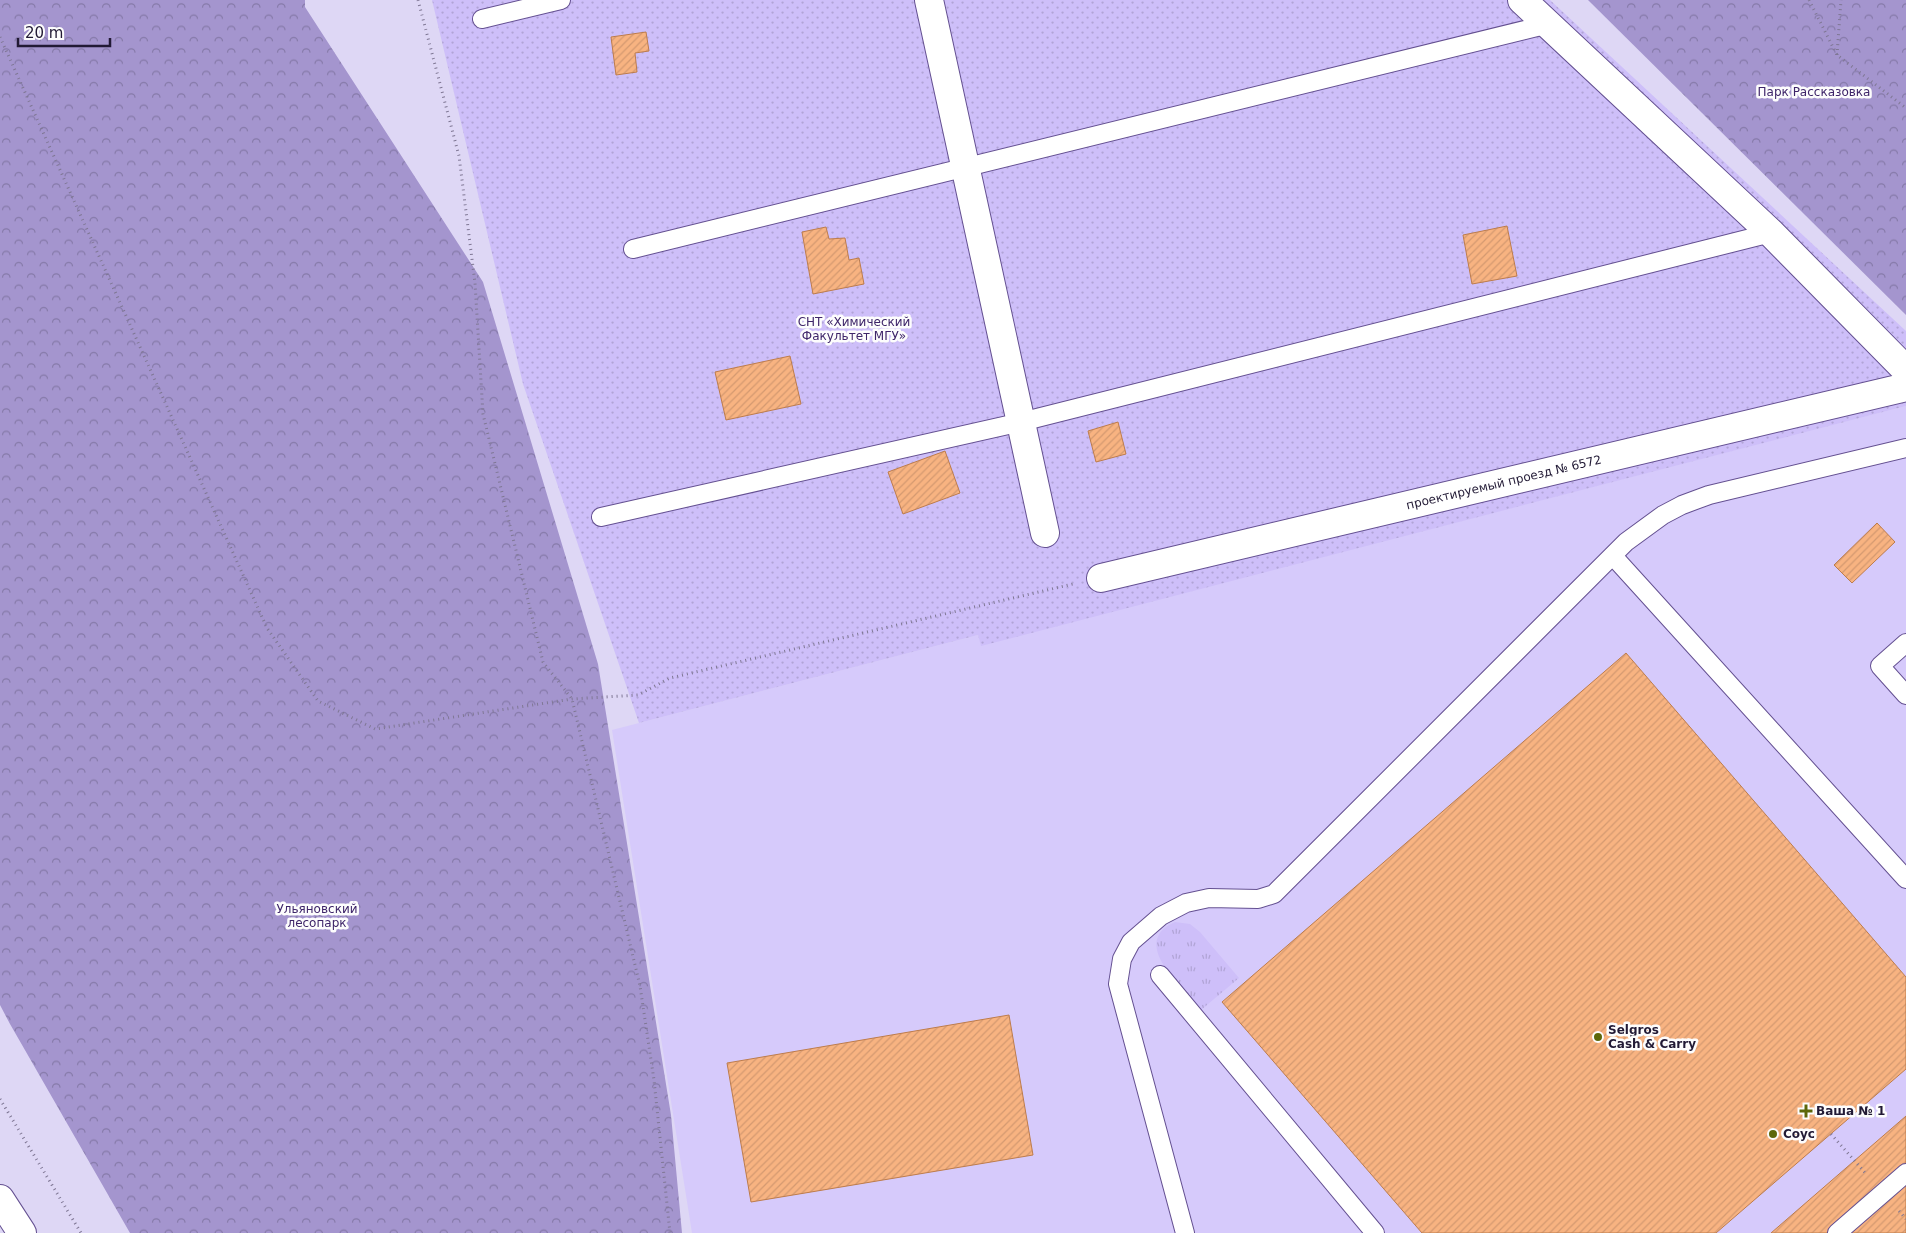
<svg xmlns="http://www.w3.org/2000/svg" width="1906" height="1233" viewBox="0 0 1906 1233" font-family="'DejaVu Sans',sans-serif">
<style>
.built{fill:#d6cafb}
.grass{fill:url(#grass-tufts)}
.forest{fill:url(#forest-crowns)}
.garden{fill:url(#garden-dots)}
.building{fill:url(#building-hatch);stroke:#bd7c4c}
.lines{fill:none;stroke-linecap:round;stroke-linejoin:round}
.service-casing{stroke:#645091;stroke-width:20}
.minor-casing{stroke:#645091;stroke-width:30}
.tertiary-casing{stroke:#645091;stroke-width:30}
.path{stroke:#7f7794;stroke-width:3;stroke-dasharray:1 4;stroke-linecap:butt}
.service{stroke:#fff;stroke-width:18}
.minor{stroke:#fff;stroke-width:28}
.tertiary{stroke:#fff;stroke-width:28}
.poi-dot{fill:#5d670a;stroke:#fdfdfd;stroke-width:2}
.labels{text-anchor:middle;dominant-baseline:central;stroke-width:5;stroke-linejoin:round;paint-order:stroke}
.park-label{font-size:12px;fill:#3e2569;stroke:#fdfdfd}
.street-label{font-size:12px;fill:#221a35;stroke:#fdfdfd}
.poi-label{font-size:12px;font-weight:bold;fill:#221a35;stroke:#fdfdfd;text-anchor:start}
</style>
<defs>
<pattern id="grass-tufts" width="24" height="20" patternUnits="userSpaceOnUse" patternTransform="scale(1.25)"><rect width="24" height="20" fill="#cebff9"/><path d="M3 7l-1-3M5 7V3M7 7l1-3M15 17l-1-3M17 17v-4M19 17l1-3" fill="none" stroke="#b1a4d6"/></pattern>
<pattern id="forest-crowns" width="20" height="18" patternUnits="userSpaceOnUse" patternTransform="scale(1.25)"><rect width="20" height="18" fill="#a495ce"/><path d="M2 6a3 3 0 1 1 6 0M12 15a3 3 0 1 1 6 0" fill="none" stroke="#8579a8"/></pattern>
<pattern id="garden-dots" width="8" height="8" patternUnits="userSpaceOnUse" patternTransform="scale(1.25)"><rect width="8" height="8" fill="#cebff9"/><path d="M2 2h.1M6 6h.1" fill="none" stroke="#b1a4d6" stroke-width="1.8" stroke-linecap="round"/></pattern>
<pattern id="building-hatch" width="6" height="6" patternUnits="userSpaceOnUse" patternTransform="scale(1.25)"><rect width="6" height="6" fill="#f8b381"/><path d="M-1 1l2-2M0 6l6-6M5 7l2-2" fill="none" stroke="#d49970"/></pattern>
</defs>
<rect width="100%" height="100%" fill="#ded7f5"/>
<!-- built -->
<path class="built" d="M1906,406v827h-1214l-80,-503 366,-95 3,10z"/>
<!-- grass -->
<path class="grass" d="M1175,922l15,2 10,8 39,46 -38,32c-18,-22 -73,-68 -26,-88z"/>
<!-- forest -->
<g class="forest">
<path d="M0,0h305v7l178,275 115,382 73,451 11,118h-552l-120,-209 -10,-19z"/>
<path d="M1588,0h318v315z"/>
</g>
<!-- garden -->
<path class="garden" d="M432,0h1118l356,331v75l-925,240 -3,-11 -339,88 -116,-339z"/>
<!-- building -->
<g class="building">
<path d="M646,32l3,19 -14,2 2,19 -21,3 -5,-38z"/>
<path d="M1507,226l10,50 -45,8 -9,-49z"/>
<path d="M826,227l3,12 16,-1 4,22 10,-2 5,26 -51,10 -11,-62z"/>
<path d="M790,356l11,48 -75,16 -11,-48z"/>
<path d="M1118,422l8,32 -30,8 -8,-31z"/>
<path d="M945,451l15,42 -57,21 -15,-42z"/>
<path d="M1877,523l18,19 -43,41 -18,-18z"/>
<path d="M1626,653l280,324v92l-190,164h-294l-200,-231z"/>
<path d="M1009,1015l24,140 -282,47 -24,-139z"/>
<path d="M1906,1116v117h-135z"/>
</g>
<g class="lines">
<defs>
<g id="service">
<path d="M482,19l79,-19"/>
<path d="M633,249l916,-225"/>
<path d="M601,517l420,-95 750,-189"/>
<path d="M1613,556l293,323"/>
<path d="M1906,643l-26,23 26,29"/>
<path d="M1160,975l215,258"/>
<path d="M1185,1233l-67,-249 4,-25 9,-17 30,-26 25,-13 23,-5 49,1 16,-5 352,-352 37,-27 19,-10 27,-10 197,-47"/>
<path d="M1837,1233l69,-60"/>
</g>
<g id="minor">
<path d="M929,0l116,533"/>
<path d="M1522,0l249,233 135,137"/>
<path id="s1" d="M1101,578l805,-191"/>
</g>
<path id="tertiary" d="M0,1199l22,34"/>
</defs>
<!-- service casing -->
<use href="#service" class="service-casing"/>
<!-- minor casing -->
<use href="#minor" class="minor-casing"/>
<!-- tertiary casing -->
<use href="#tertiary" class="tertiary-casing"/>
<!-- path -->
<g class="path">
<path d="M418,0l41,156 16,127 8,131 60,248 29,37 68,287 14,94 16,153"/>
<path d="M1809,0l28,55 69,53"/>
<path d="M0,37l267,591 51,73 57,28 197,-30 66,-4 32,-17 403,-94"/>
<path d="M1837,55l4,-55"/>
<path d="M0,1099l81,134"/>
<path d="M1831,1134l36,41"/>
<path d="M1899,1211l7,8"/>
</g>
<!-- service -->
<use href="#service" class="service"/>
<!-- minor -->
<use href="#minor" class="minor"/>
<!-- tertiary -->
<use href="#tertiary" class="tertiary"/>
</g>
<!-- markers -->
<g class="poi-dot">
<circle cx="1598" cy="1037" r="5"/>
<path d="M1803.5 1103.5h5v5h5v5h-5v5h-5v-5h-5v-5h5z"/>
<circle cx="1773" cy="1134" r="5"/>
</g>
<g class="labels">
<!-- park labels -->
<g class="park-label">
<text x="1814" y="92">Парк Рассказовка</text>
<text x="854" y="322">СНТ «Химический<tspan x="854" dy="14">Факультет МГУ»</tspan></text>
<text x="317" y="909">Ульяновский<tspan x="317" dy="14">лесопарк</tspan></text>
</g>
<!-- street labels -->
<g class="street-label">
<text stroke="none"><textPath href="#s1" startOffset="414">проектируемый проезд № 6572</textPath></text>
</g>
<!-- poi labels -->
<g class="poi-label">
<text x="1608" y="1030">Selgros<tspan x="1608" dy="14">Cash &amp; Carry</tspan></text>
<text x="1816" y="1111">Ваша № 1</text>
<text x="1783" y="1134">Соус</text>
</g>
</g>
<!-- scale -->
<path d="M18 38v8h92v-8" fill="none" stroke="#221a35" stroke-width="2.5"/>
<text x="25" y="38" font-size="15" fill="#221a35" stroke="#fdfdfd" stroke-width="4" paint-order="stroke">20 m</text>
</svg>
